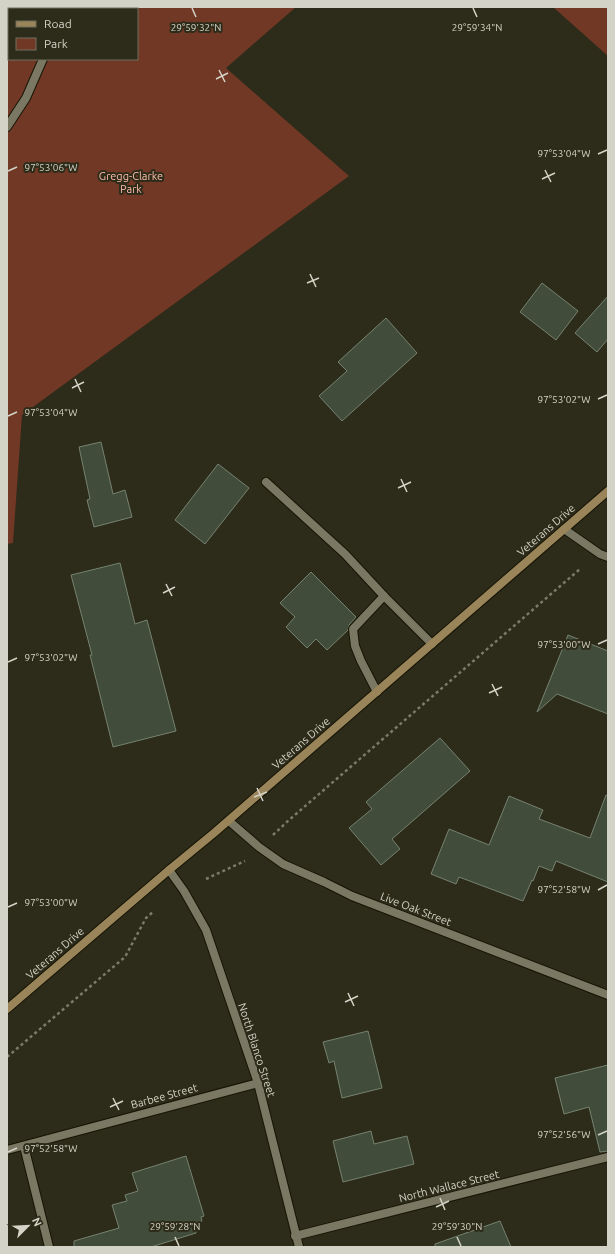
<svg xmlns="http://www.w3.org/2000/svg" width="615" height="1254" viewBox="0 0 615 1254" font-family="Ubuntu,sans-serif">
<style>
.green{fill:#703825;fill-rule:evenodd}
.building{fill:#414c3b;stroke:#768270}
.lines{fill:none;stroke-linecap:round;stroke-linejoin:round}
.service-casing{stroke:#161404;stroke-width:10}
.minor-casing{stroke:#161404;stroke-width:10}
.secondary-casing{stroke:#161404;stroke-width:10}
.path{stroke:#7b7a6b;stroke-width:2.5;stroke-dasharray:3 3;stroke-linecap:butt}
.service{stroke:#7a7863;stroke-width:8}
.minor{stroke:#7a7863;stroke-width:8}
.secondary{stroke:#9a845a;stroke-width:8}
.ticks{fill:none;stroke:#d4d3c7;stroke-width:1.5}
.labels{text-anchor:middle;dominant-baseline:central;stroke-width:4;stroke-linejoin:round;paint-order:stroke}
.park-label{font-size:11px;fill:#fcbda9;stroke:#2d2b19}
.street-label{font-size:11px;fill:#d4d3c7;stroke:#2d2b19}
.ticks-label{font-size:10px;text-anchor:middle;fill:#d4d3c7;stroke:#2d2b19;stroke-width:4;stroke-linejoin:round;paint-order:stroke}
</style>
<rect width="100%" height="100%" fill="#2d2b19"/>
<!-- green -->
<g class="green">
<path d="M7,7h289l-70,61 123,108 -327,239 -9,128 -6,1zM9,9h128v50h-128z"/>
<path d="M553,7h55v49z"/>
</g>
<!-- building -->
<g class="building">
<path d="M542,283l36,28 -22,29 -36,-28z"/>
<path d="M608,296v43l-11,13 -22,-19z"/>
<path d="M386,318l31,35 -75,68 -23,-25 28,-25 -9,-9z"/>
<path d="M101,442l12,52 12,-4 7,27 -38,10 -7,-27 3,-1 -11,-52z"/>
<path d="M218,464l31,24 -44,56 -30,-24z"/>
<path d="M120,563l15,61 12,-4 29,111 -63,16 -23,-92h2l-21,-80z"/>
<path d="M311,572l45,45 -7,8 -1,5 -21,20 -11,-11 -9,9 -21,-21 9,-10 -15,-14z"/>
<path d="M568,635l40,16v63l-51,-20 -20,18z"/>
<path d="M440,738l30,33 -78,68 8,10 -19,16 -32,-37 23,-19 -6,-7z"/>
<path d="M606,795l2,1v86l-52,-21 -4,10 -13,-5 -6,15 -1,-1 -9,21 -64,-24 -3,7 -25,-10 18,-45 40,16 20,-49 34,14 -4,9 51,19z"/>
<path d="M368,1031l14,57 -40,10 -8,-37 -5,2 -6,-21z"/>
<path d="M608,1065v86l-8,1 -11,-45 -25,7 -9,-36z"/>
<path d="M371,1131l3,13 33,-8 7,28 -71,18 -10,-41z"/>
<path d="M186,1156l18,60 -3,1 1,4 -8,2 2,10 -45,14h-77v-6l45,-13 -7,-23 15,-4 -2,-6 13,-4 -6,-18z"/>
<path d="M500,1221l11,26h-76v-3z"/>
</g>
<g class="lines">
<defs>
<g id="service">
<path d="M66,9l1,-2"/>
<path d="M7,127l19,-29 17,-39"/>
<path d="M266,482l79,72 39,42 48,48"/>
<path d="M377,692l-16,-31 -6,-15 -2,-17 31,-33"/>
</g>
<g id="minor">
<path d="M564,529l36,25 8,3"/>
<path d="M229,821l30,26 24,17 41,18 28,14 256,99"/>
<path d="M169,870l15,21 22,39 52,153 41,164"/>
<path d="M24,1146l25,101"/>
<path d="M7,1150l251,-67"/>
<path d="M295,1236l313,-79"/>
</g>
<path id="secondary" d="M7,1009l162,-139 45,-37 394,-342"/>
</defs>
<!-- service casing -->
<use href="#service" class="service-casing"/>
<!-- minor casing -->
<use href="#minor" class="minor-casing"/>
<!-- secondary casing -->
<use href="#secondary" class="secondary-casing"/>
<!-- path -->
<g class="path">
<path d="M273,835l16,-15 291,-251"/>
<path d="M206,879l39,-18"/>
<path d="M7,1057l118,-100 21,-39 8,-7"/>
</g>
<!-- service -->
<use href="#service" class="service"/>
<!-- minor -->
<use href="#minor" class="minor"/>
<!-- secondary -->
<use href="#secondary" class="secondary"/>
</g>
<!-- ticks -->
<path class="ticks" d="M192,8l4,9M473,8l4,9M219,70l6,12M216,79l12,-6M598,154l9,-4M545,170l6,12M8,171l9,-4M542,179l13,-6M310,274l6,13M307,283l12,-5M75,379l6,13M72,388l12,-6M598,399l9,-4M8,416l9,-4M401,479l6,13M398,488l13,-6M166,584l6,12M163,593l12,-6M598,644l9,-4M8,662l9,-4M492,684l6,12M489,693l13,-6M257,788l6,13M254,797l13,-5M598,890l9,-5M8,907l9,-4M348,993l6,13M345,1002l13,-6M113,1098l6,12M110,1107l13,-6M598,1135l9,-4M8,1152l9,-4M440,1198l5,12M436,1207l13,-6M175,1237l4,9M457,1237l4,9"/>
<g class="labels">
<!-- park labels -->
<g class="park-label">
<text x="131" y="176">Gregg-Clarke<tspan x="131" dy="13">Park</tspan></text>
</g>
<!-- street labels -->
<g class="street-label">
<text transform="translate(546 530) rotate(-41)">Veterans Drive</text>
<text transform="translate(301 743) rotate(-41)">Veterans Drive</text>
<text transform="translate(416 909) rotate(21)">Live Oak Street</text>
<text transform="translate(55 953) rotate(-41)">Veterans Drive</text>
<text transform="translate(257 1050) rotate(72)">North Blanco Street</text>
<text transform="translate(164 1096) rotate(-15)">Barbee Street</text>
<text transform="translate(449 1186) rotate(-14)">North Wallace Street</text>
</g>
</g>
<g class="ticks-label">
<text x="477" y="31">29°59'34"N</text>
<text x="196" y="31">29°59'32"N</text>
<text x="564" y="157">97°53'04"W</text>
<text x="51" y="171">97°53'06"W</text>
<text x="564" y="403">97°53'02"W</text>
<text x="51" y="416">97°53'04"W</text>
<text x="564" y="648">97°53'00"W</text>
<text x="51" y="661">97°53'02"W</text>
<text x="564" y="893">97°52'58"W</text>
<text x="51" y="906">97°53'00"W</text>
<text x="564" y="1138">97°52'56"W</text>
<text x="51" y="1152">97°52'58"W</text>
<text x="175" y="1230">29°59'28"N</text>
<text x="457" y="1230">29°59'30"N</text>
</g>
<!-- border -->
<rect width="615" height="1254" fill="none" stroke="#d4d3c7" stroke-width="16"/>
<!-- legend -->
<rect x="8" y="8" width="130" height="52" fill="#2d2b19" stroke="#706e5f"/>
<rect x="16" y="21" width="20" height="6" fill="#9a845a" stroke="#706e5f"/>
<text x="44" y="28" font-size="12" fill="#d4d3c7">Road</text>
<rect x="16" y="38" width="20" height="12" fill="#703825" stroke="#706e5f"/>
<text x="44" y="48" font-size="12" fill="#d4d3c7">Park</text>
<!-- north arrow -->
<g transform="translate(28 1226) rotate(66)" stroke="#2d2b19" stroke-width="3" paint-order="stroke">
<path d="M0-3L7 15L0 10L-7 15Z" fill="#d4d3c7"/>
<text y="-6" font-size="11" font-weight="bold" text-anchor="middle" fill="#d4d3c7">N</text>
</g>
</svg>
